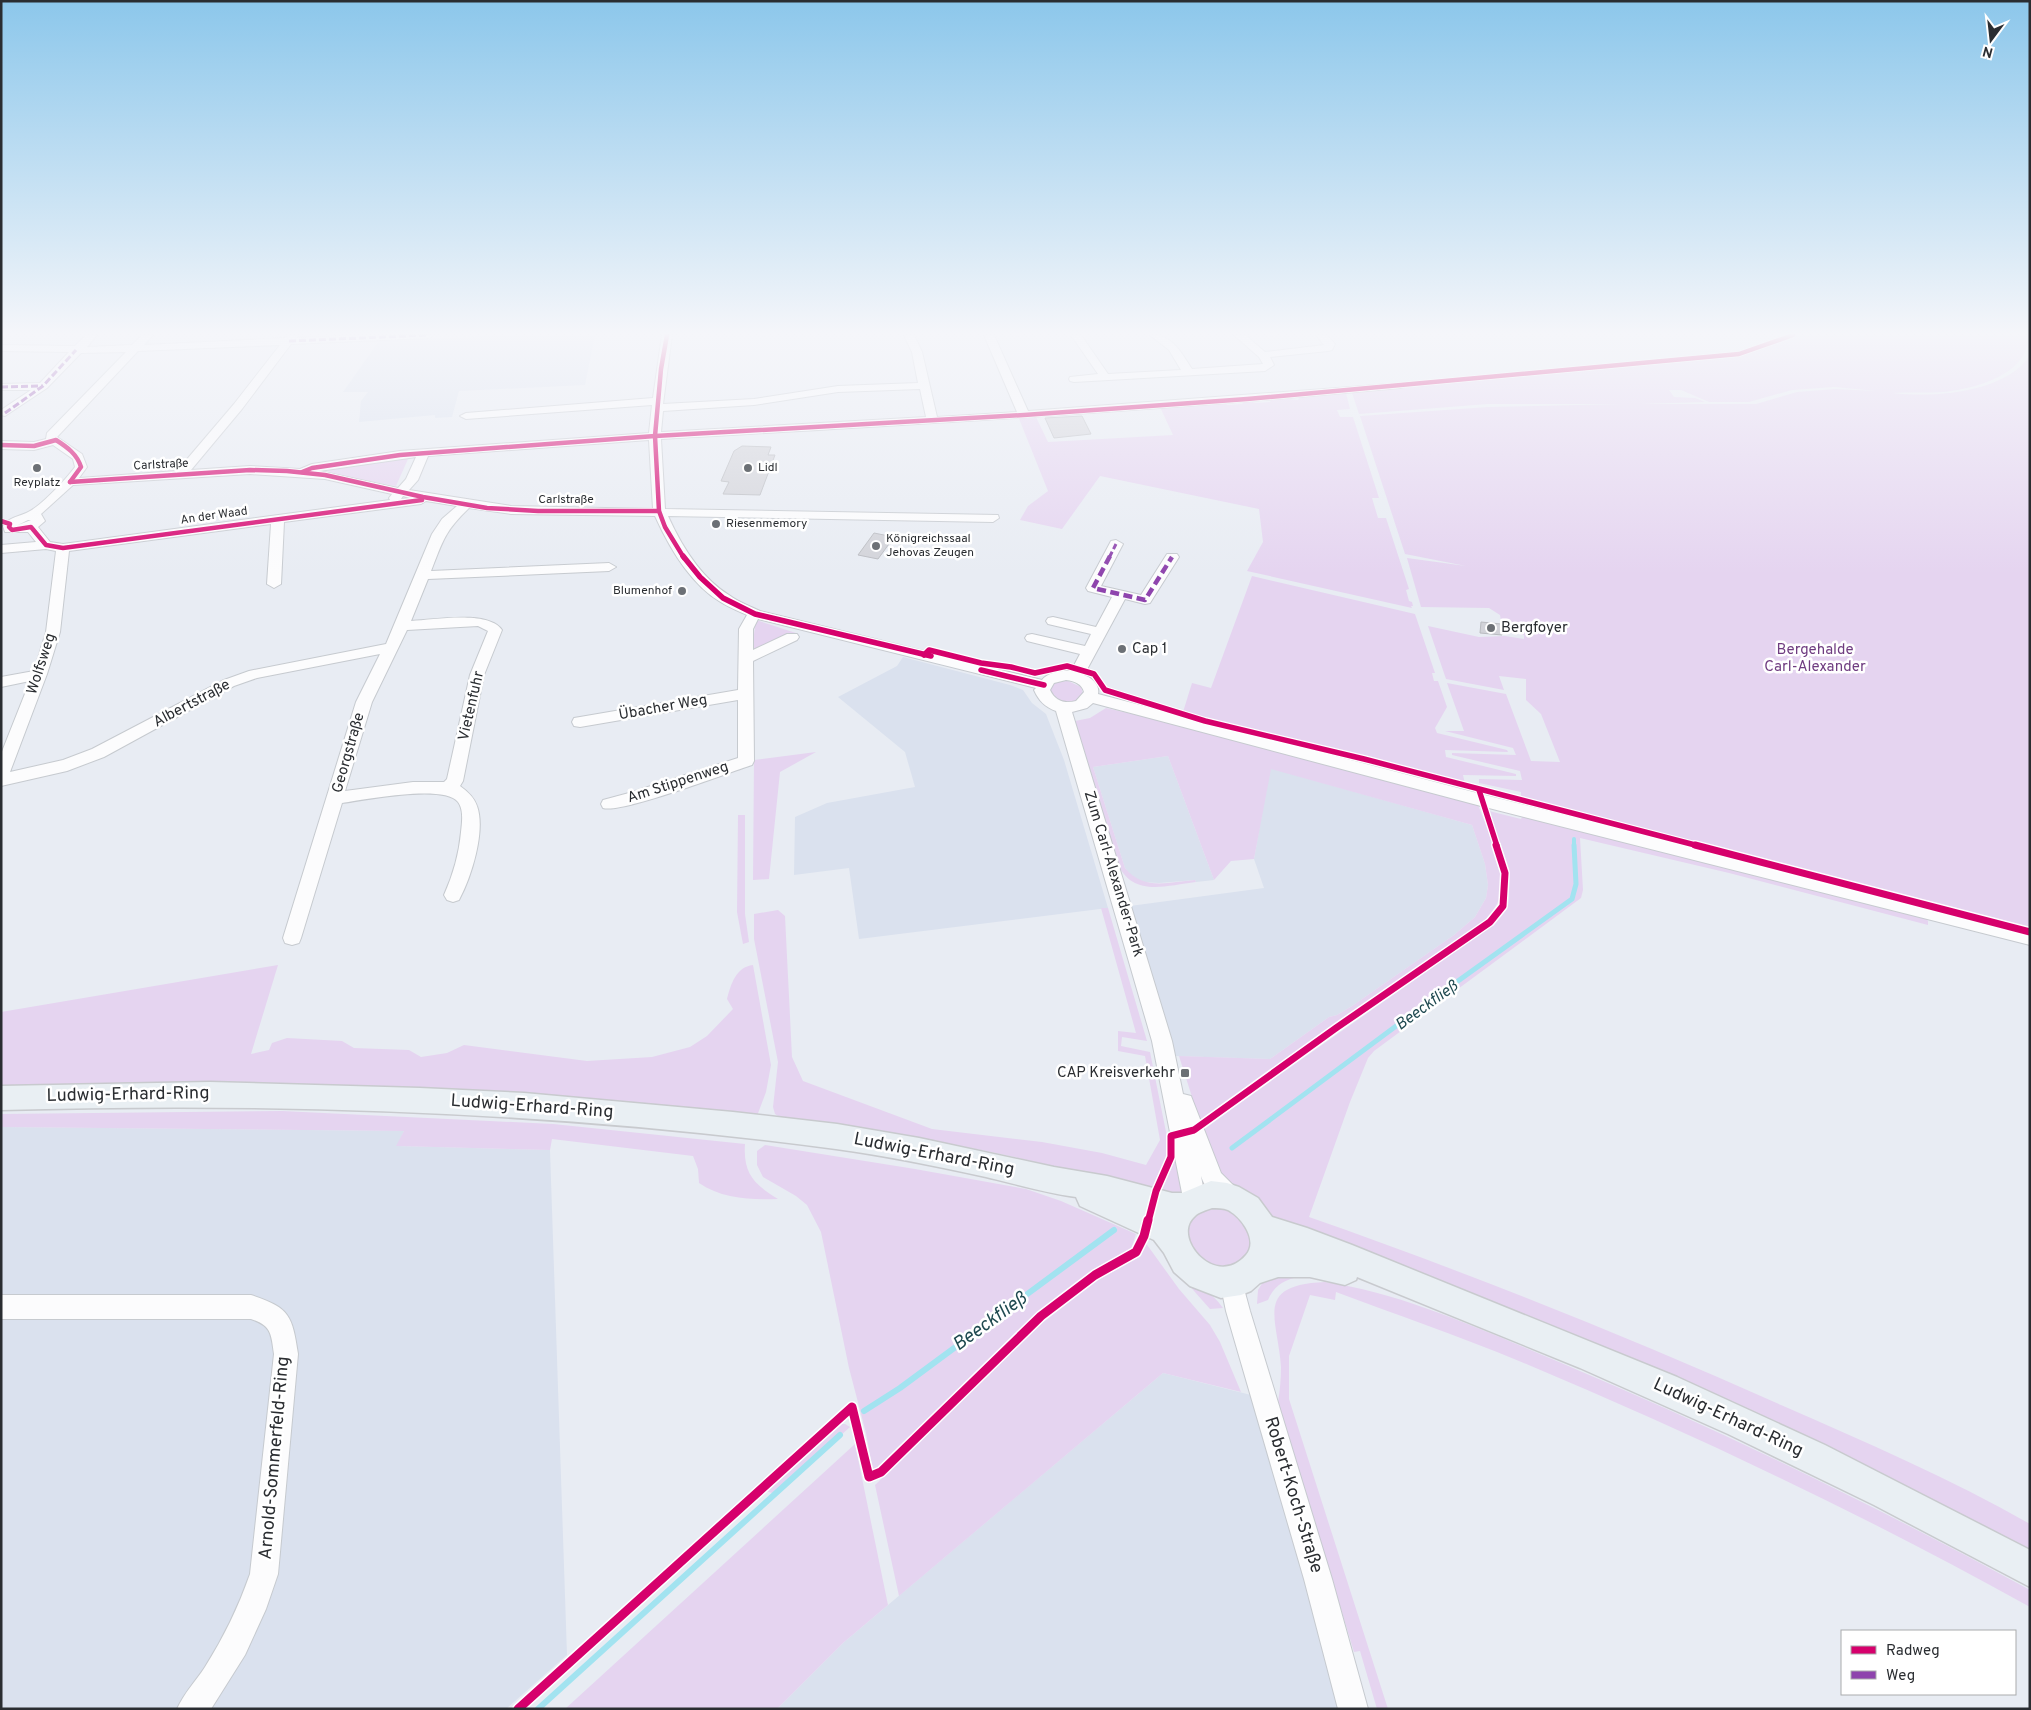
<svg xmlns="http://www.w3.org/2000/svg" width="2031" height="1710" viewBox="0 0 2031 1710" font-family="Overpass,sans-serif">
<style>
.built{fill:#dae1ee}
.green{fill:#e5d4f0;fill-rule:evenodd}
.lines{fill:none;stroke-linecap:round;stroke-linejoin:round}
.stream-far2{stroke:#a2e3f0;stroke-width:4}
.stream-far1{stroke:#a2e3f0;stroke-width:5}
.stream{stroke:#a2e3f0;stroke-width:6}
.building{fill:#d2d3d9;stroke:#babcc1}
.minor-casing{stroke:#c6cacf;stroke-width:2}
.major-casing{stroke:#c8cace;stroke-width:3}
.minor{fill:#fcfcfd;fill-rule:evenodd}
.major{fill:#e9eff3;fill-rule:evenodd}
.quiet-far1{stroke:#8e44ad;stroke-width:3;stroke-dasharray:7 3;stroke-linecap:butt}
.quiet{stroke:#8e44ad;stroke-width:4.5;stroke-dasharray:9 4.5;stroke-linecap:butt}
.cycleway-far3-casing{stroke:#fff;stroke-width:6}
.cycleway-far2-casing{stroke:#fff;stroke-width:8}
.cycleway-far1-casing{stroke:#fff;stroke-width:10}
.cycleway-casing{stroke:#fff;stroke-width:12}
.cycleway-far3{stroke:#d6006c;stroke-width:4.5}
.cycleway-far2{stroke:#d6006c;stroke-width:5.5}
.cycleway-far1{stroke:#d6006c;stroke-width:7}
.cycleway{stroke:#d6006c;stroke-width:9}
.poi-dot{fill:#6c7075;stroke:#fff;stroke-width:2}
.labels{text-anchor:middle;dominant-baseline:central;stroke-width:5;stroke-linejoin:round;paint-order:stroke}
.far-street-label{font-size:12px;fill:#2a2d31;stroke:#fff}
.far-poi-label{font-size:12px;fill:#2a2d31;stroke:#fff;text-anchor:start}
.poi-label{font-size:15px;fill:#2a2d31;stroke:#fff;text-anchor:start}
.park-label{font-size:15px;fill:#6f3c80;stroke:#fff}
.street-label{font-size:15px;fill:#2a2d31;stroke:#fff}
.water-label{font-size:16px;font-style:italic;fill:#1f4950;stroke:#fff}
.near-street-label{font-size:18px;fill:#2a2d31;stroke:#fff}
.near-water-label{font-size:19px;font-style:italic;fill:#1f4950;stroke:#fff}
</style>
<rect width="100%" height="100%" fill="#e8ecf3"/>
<!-- built -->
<g class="built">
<path d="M517,335h78l-10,50 -126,6 -7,26 -17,1v-3l-76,7 2,-21 7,-9h-25l36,-51z"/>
<path d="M903,657l107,28 13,5 9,13 14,11 18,46 44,148 -249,31 -10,-71 -55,7 1,-58 32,-14 88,-16 -10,-35 -67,-55 59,-31z"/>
<path d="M1168,756l46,124 -18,2 -1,-2 -36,3 -17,-1 -9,-4 -8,-10 -32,-101z"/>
<path d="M1270,768l202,57 13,39 3,21 -2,13 -11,19 -21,18 -102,71 -15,9 -8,2 -59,42 -96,-3 -44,-150 134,-18 -10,-29z"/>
<path d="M1,1127l403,4 -7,15 153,4 17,505 -61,54h-505z"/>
<path d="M1163,1373l92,23 87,313h-565l66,-66z"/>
</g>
<!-- green -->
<g class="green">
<path d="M1799,335h229c2,40 -55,54 -84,57 -17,1 -34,0 -51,1 40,5 113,0 137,-38v578l-399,-102 -9,-7 -8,-3 -93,-23v-6l-42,-9v-4l43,1 -2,-9 -68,-16v-2l64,2 -3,-7 -68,-17h19l-17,-48 59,11 25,67 29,1 -19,-48 -15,-14v-21l-27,-3 5,14 -58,-11 -18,-53 51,11 26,-1 19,3v-4l-21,-4 -3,-16 -11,-7 -68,-1 -14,-49 59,8 -61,-12 -45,-138 128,-9 134,-3h-134l-129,10 -7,-21 57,-8 310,-27 34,-6zM1834,387l43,4 -42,-2 -38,3 -41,12h-117l66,-2 -10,-4 -21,-1 -5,-7h12l28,12h40l43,-12z"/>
<path d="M1332,393h14l4,16 -13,1 3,7h13l26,81h-7l6,20h8l23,71 -3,1 3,11 3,1 1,4h-2l1,2 -165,-37 16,-29 -4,-33 -159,-33 -38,53 -42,-9 8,-14 20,-15 -30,-75 17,-1 13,27 125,-7 -13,-28 61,-5 7,3 14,-1 3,-4 11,3 14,-1 2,-4c9,-1 17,2 26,2l2,-4z"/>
<path d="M408,457v2l-12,27 -70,-13 7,-5z"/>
<path d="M1252,576l163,38 20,59h-3l2,8h4l9,26 -12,21 2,5 70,17 1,2 -63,-2 1,7 70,17v2l-53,-1 2,9 -282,-72 9,-29 19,5z"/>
<path d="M756,620l43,14 -48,22z"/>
<path d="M1068,681l13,6 2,7c-7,14 -21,9 -32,4l-1,-11 7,-5z"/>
<path d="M1106,708l96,22 276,75c9,23 26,60 23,85 -1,13 -10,24 -18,33l-283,199 -21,-66 91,3 59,-42 8,-2 15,-9 102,-71 21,-18 11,-19 2,-13 -3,-21 -13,-39 -201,-56 -17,90 -23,2 -17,19 -46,-124 -75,11 32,101c19,23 43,14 70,12l1,2c-33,4 -65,16 -80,-22l-41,-139 15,-3z"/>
<path d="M816,752l-36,20 -11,107 -16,1 1,-120z"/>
<path d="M1489,811l32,8 1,-2 401,98 5,6v4l-199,-52 -149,-35 3,52 -2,8 -207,153 -6,7 -18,44 -41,115c160,56 317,119 472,188 84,37 169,73 249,119v30l-745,-326 -63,-49 -20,-48 36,-27 253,-178c22,-29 20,-44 9,-77 -4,-13 -7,-26 -11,-38z"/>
<path d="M738,815h7v99l4,28 -6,2 -6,-32z"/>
<path d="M1101,908h7l39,133 -25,-4 -1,9 29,6 19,95c-2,18 -15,31 -17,49 -118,-42 -245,-61 -369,-77l-8,-5 -2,-7 5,-45 -24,-123v-25l24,-4 7,6 7,141 11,24 129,48 110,13 60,11 44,12 14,-25 -15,-84 -27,-5v-20l18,2z"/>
<path d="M278,965l-27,89 18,-4 3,-7 15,-5 55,3 12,7 55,2 12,7 26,-4 17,-8 123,16 65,-4 38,-10 17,-11 26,-27 -6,-10c4,-15 9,-32 26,-34l18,100 -5,27 -9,24 -756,-30v-74z"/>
<path d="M282,1111l271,13 192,20c-2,30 9,40 33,55 -26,1 -56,0 -79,-16l-1,-14 -5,-13 -141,-17 -2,11 -154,-4 8,-15 -403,-4v-13z"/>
<path d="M765,1145l150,24 111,20 35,12 75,33 -5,15 -59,37 -31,24 -168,161 -7,-38 -17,-65 -28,-136 -14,-27 -11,-9 -33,-19 -6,-12v-14z"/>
<path d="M1176,1153l9,32 -5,8 -9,4 -10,-6z"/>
<path d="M1219,1204l25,12 11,34 -24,22 -36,-12 -10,-34 9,-14z"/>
<path d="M1145,1242l34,47 31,36 10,17 21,50 -78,-19 -264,223 -24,-111 166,-161 53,-42 47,-26z"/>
<path d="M1179,1274c16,10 33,18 44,34l-13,1z"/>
<path d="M1300,1276c-15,4 -26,9 -32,24l-11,4 1,-14 8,-13z"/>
<path d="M1325,1282c78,11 162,50 234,80 161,68 317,144 471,228v17c-165,-92 -337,-173 -511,-246 -60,-25 -122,-46 -183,-69l-1,8 -25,-5 -21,61v43l99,310h-11l-17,-58 -6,1 -76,-250c2,-12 3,-24 3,-35 -3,-49 -28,-82 44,-85z"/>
<path d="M839,1424h6l5,3 -75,67 -9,-3z"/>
<path d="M855,1444l33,161 -45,38 -66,66h-212z"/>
</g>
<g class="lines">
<!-- stream-far2 -->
<path class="stream-far2" d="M1574,839v7"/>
<!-- stream-far1 -->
<path class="stream-far1" d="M1232,1148l187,-139 153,-110 4,-15 -2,-39"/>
<!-- stream -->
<g class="stream">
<path d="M864,1411l36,-23 214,-158"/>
<path d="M538,1709l302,-274"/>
</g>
</g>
<!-- building -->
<g class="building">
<path d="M1082,416l9,18 -37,4 -9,-20z"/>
<path d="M742,446l29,1 -3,8h7l-15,40 -37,-1 6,-12 -8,-1 13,-30z"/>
<path d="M874,533l20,4 -16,22 -20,-4z"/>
<path d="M1481,622l20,2 1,11 -22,-2z"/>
</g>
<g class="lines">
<defs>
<g id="minor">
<path d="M86,335h11l-10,12 45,-2 10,-10h11l-9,10 141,-7 3,-3h10l-2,3 62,-3h76l-5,3 -138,6 -49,65 -51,61 59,-4 50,3 12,-5 88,-13 249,-18 3,-28 -186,14 -6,-3 6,-3 187,-15 9,-63h10l-9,69 91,-5 84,-13 80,-3 -6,-31 -8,-17h10l8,17 15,65 80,-5 -33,-77h10l34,76 376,-28 1,2 -1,2 -4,1c-246,23 -492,37 -739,51l4,70 333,6 1,3 -6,4 -325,-6c13,29 33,62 61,79 9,7 21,11 31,16l282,69c5,-7 20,-10 29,-9l9,-17 -53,-13 -2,-3 2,-3 5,-1 53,12 6,-12 -43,-10 -2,-3 2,-3 5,-1 43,10 16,-30 -24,-6 -2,-3 25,-47 5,-1 7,4 -22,42 40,9 26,-41h10l2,3 -29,46 -5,1 -20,-5 -41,76c8,3 16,10 14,19l383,100 549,137v14l-549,-139 -388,-103 -6,5 -15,4 100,329 11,53 8,2 30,77 16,16 3,7 -3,7 -8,4c-13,-6 -24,-18 -28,-31l4,22 -3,7 -8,4 -8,-4 -3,-7 -31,-157 -96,-330c-11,-4 -17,-10 -22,-21l2,-2 -278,-69 -5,10v21l34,-16h10l2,3 -2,3 -44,21 1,100 -2,4c-25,8 -131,49 -149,43l-2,-4 2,-4 26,-7 109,-35v-58l-158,27 -6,-1 -2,-4 2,-4 6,-1 158,-27 1,-61 8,-14c-9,-4 -19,-8 -28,-14 -29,-18 -50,-54 -64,-85l-144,-2 -42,-6c-24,23 -26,32 -38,63l178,-8 7,4 -7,4 -181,8 -17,42c23,-1 77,-11 91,9l-18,45 -21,106 -3,5c7,5 14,11 17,20 9,25 -6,72 -18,94l-6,2 -6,-2 -3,-5c9,-20 15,-41 17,-63 1,-9 3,-22 -3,-30 -14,-18 -94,-2 -116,1l-41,135 -2,5 -7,2 -7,-2 -2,-5 73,-236 24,-48 -123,24 -23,8 -130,71 -37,14 -66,15v-32l29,-73 -29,6v-10l33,-6 12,-39 10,-81 -10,-2 -45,4v-8l35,-3 -8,-10h-23l-2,-6c7,-10 17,-9 27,-15 13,-7 36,-32 45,-44l-2,-8 -20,-14 -19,5 -33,-1v-8l33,1 12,-3 1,-6 79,-81 -45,1 -34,35 -42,28 -4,-1v-5l30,-20h-30v-6l39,-1 29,-31 -68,-1v-6l74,1zM280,345l-46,59 -57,67 -98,7 8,-11 -5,-13 -25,-17 81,-86zM920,389l6,28 -265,15 2,-21 91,-6 84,-13zM649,440l4,69 -142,-3 -102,-16 9,-10 10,-24zM416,457l-10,22 -8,9 -79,-17zM250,474l75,5 67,15 -3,4 1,2 -327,44 -13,-2 -12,-15 7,-6 -4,-7 32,-29zM403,496l7,2 -9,1zM426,501l31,5 -15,13 -10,15 -46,110 -137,27 -25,9 -132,69 -29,11 -53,12 37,-98 13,-42 9,-81 202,-27 -4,60 7,4 7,-4 3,-62 137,-18zM28,520h3l-13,5zM478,626l10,5 -18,44 -23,104 -3,3h-31l-68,9 27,-89 35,-72zM1066,680c9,1 16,4 18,12l-8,9c-11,3 -21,0 -26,-11l4,-7z"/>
<path d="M1071,335h10l27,39 73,-4 -12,-20 -19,-15c23,0 30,16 42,34l71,-5 -4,-7 -25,-22h11l20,17 59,-7 -8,-10h11l8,9 -3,6 -4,1 -58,6 4,8 -9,6 -191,11 -4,-1 -1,-2 1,-2 28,-3z"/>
<path d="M1232,1270l8,4 10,37 82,268 36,130h-30l-34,-130 -78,-268 -6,-29 4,-8z"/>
<path d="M1,1295h250c39,13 41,20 47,59l-20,220 -12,35 -21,46 -34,54h-34c7,-16 19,-28 28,-42 19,-30 33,-59 45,-93l24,-220c-3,-20 -2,-28 -23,-35h-250z"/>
</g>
<path id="major" d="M210,1082l210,6 104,5 209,19 104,12 82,14 135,29 53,9 65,17h10l29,-12 16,2 12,4 19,11 14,19 35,11 45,17 325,132 148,68 205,105v37l-156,-82 -146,-71 -148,-66 -223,-91 -1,3 -11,5 -35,-8h-32l-18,6 -9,8 -10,4 -20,3 -31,-12 -16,-14 -10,-19 -10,-13 -74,-34 -4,-9c-30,-4 -60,-13 -90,-20 -50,-11 -99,-21 -150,-28 -277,-37 -555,-47 -835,-39v-24zM1212,1208c5,0 11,0 16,2 13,7 31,30 18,45 -30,35 -76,-18 -51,-39 4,-4 12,-6 17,-8z"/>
</defs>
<!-- minor casing -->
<use href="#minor" class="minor-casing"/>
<!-- major casing -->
<use href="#major" class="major-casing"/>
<!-- minor -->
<use href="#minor" class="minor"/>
<!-- major -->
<use href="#major" class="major"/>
<!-- quiet-far1 -->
<g class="quiet-far1">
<path d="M289,341l140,-6"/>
<path d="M1,387l42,-1"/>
<path d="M5,413l38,-27 33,-36"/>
<path d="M1109,558l7,-14"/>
</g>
<!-- quiet -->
<path class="quiet" d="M1110,556l-17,32 52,12 27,-43"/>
<defs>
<g id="cycleway-far3">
<path d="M667,335l-6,34 -6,67 4,75 6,16 19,31"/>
<path d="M1,445l33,1 22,-6c11,7 21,14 25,27l-11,15"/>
<path d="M302,472l10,-4 88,-13 255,-19 369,-21 223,-16 492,-45 54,-19"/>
<path d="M70,482l180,-12 37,1 38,4 98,22 64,11 51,3h121"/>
<path d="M1,521l9,3 -1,3 3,3 19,-3 15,18 17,3 359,-48"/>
</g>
<g id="cycleway-far2">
<path d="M683,556l17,21 23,21 32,16 176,42"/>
<path d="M924,655l5,-5 52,13 30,4 24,6 32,-7 27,8 11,16 100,31 159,38 335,87"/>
<path d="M981,670l63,15"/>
<path d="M1479,790l18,56"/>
</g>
<g id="cycleway-far1">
<path d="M1695,845l335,87"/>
<path d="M1148,1222l8,-31 15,-34v-21l23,-6 142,-102 154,-106 13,-16 2,-33 -9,-28"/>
</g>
<path id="cycleway" d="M518,1709l334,-302 17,70 12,-5 160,-156 54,-41 41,-23 8,-16 4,-16"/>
</defs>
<!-- cycleway-far3 casing -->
<use href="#cycleway-far3" class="cycleway-far3-casing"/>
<!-- cycleway-far2 casing -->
<use href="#cycleway-far2" class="cycleway-far2-casing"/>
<!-- cycleway-far1 casing -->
<use href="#cycleway-far1" class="cycleway-far1-casing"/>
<!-- cycleway casing -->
<use href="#cycleway" class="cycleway-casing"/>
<!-- cycleway-far3 -->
<use href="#cycleway-far3" class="cycleway-far3"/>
<!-- cycleway-far2 -->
<use href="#cycleway-far2" class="cycleway-far2"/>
<!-- cycleway-far1 -->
<use href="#cycleway-far1" class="cycleway-far1"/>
<!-- cycleway -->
<use href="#cycleway" class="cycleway"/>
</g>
<!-- sky -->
<linearGradient id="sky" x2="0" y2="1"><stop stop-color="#8cc7eb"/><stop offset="0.58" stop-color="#f5f6fa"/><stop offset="1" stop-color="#f5f6fa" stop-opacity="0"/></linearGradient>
<rect width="2031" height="575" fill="url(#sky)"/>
<!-- markers -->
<g class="poi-dot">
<circle cx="37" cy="468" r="5"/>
<circle cx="748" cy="468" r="5"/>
<circle cx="716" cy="524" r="5"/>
<circle cx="876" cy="546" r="5"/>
<circle cx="682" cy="591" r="5"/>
<circle cx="1491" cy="628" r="5"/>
<circle cx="1122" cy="649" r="5"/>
<rect x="1180" y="1068" width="10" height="10" rx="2.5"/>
</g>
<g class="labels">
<!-- far-street labels -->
<g class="far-street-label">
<text transform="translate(161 465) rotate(-3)">Carlstraße</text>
<text x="566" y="500">Carlstraße</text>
<text transform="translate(214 516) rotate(-8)">An der Waad</text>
</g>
<!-- far-poi labels -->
<g class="far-poi-label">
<text x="758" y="468">Lidl</text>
<text x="37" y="483" text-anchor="middle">Reyplatz</text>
<text x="726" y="524">Riesenmemory</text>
<text x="886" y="539">Königreichssaal<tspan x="886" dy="14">Jehovas Zeugen</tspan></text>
<text x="672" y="591" text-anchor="end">Blumenhof</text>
</g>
<!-- poi labels -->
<g class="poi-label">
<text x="1501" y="628">Bergfoyer</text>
<text x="1132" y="649">Cap 1</text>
<text x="1175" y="1073" text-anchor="end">CAP Kreisverkehr</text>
</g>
<!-- park labels -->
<g class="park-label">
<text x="1815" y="650">Bergehalde<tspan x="1815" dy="17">Carl-Alexander</tspan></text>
</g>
<!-- street labels -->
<g class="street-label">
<text transform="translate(42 664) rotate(-72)">Wolfsweg</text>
<text transform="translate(192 704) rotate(-28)">Albertstraße</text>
<text transform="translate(472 706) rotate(-77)">Vietenfuhr</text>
<text transform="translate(663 708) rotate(-10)">Übacher Weg</text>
<text transform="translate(349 753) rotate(-74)">Georgstraße</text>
<text transform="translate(678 783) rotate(-18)">Am Stippenweg</text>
<text transform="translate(1113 874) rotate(73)">Zum Carl-Alexander-Park</text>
</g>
<!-- water labels -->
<g class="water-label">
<text transform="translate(1427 1006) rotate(-36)">Beeckfließ</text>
</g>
<!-- near-street labels -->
<g class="near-street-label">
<text transform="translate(128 1095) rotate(-1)">Ludwig-Erhard-Ring</text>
<text transform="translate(532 1107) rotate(4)">Ludwig-Erhard-Ring</text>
<text transform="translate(934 1155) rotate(11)">Ludwig-Erhard-Ring</text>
<text transform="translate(1728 1418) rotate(25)">Ludwig-Erhard-Ring</text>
<text transform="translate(275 1458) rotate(-85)">Arnold-Sommerfeld-Ring</text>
<text transform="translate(1293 1495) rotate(73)">Robert-Koch-Straße</text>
</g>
<!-- near-water labels -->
<g class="near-water-label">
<text transform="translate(990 1322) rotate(-36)">Beeckfließ</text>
</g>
</g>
<!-- border -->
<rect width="2031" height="1710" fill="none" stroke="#2a2d31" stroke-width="5"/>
<!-- legend -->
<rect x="1841" y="1630" width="175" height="65" fill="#ffffff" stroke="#aaabad"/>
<rect x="1851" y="1646" width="25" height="8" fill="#d6006c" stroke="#aaabad"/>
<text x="1886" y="1655" font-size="15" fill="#2a2d31">Radweg</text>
<rect x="1851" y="1671" width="25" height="8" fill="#8e44ad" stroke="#aaabad"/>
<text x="1886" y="1680" font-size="15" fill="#2a2d31">Weg</text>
<!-- north arrow -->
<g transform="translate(1991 40) rotate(195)" stroke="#ffffff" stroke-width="4" paint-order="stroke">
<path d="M0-4L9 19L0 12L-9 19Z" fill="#2a2d31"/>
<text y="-8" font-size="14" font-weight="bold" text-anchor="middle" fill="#2a2d31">N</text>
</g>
</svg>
